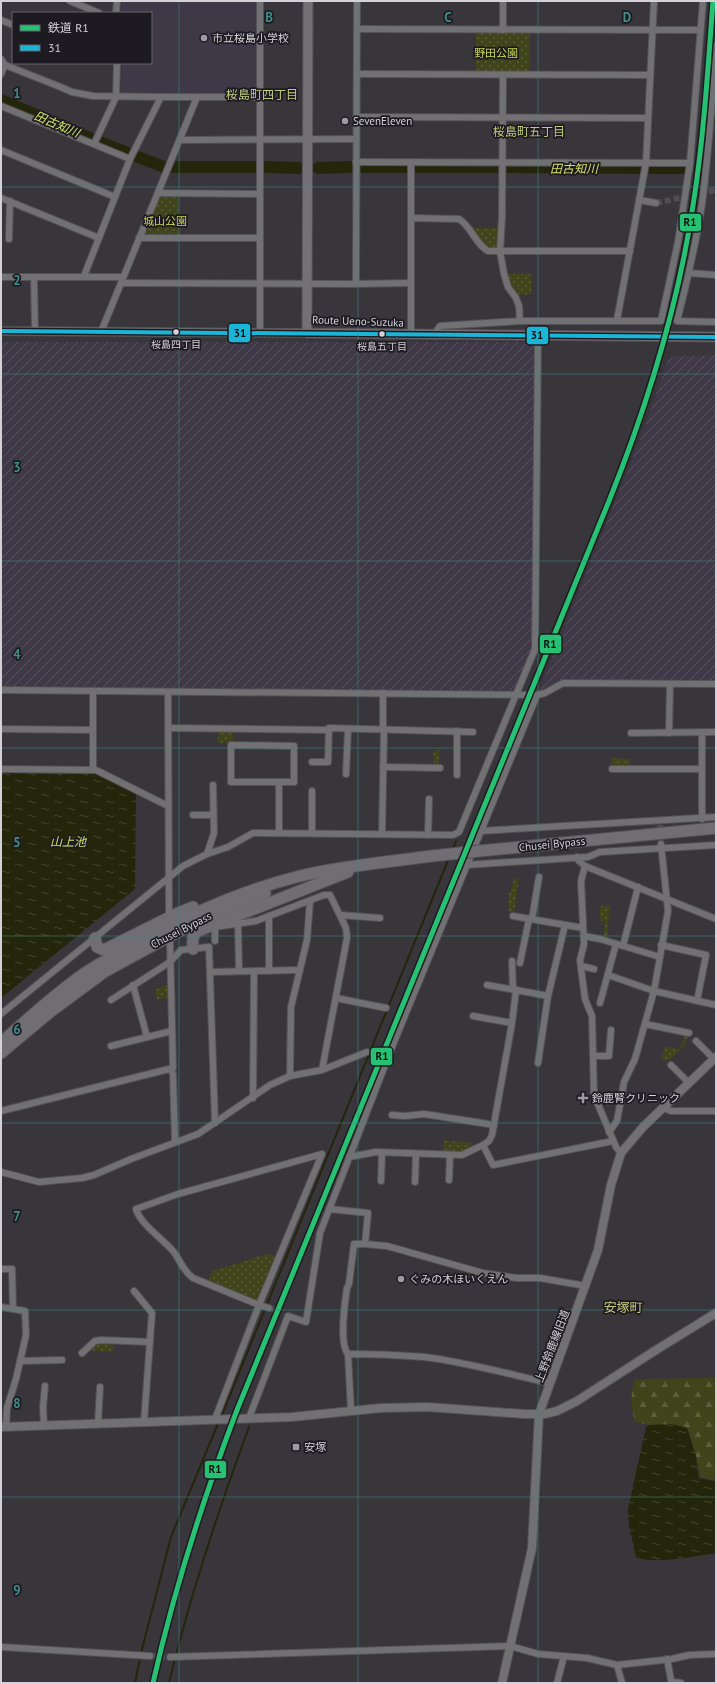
<svg xmlns="http://www.w3.org/2000/svg" width="717" height="1684" viewBox="0 0 717 1684" font-family="'PT Sans','Noto Sans JP',sans-serif">
<style>
.built{fill:#3e3847}
.industrial{fill:url(#industrial-furrows)}
.forest{fill:url(#forest-firs)}
.park{fill:url(#park-dots)}
.water{fill:url(#water-ripples)}
.lines{fill:none;stroke-linecap:round;stroke-linejoin:round}
.stream{stroke:#24260c;stroke-width:2}
.river{stroke:#24260c;stroke-width:12}
.minor-tunnel{stroke:#4f4c53;stroke-width:6;stroke-dasharray:6 3;stroke-linecap:butt}
.minor-casing{stroke:#545257;stroke-width:8}
.tertiary-casing{stroke:#545257;stroke-width:10}
.secondary-casing{stroke:#545257;stroke-width:11}
.trunk-casing{stroke:#545257;stroke-width:13}
.minor{stroke:#717072;stroke-width:6}
.tertiary{stroke:#717072;stroke-width:8}
.secondary{stroke:#747176;stroke-width:9}
.trunk{stroke:#706e72;stroke-width:11}
.trunk-bridge-casing{stroke:#545257;stroke-width:13;stroke-linecap:butt}
.trunk-bridge{stroke:#706e72;stroke-width:11}
.bus-1-casing{stroke:#1d1b21;stroke-width:7}
.bus-1{stroke:#1ab6d8;stroke-width:4}
.rail-1-casing{stroke:#1d1b21;stroke-width:8}
.rail-1{stroke:#26c172;stroke-width:5}
.grid{fill:none;stroke:#408d89;stroke-width:1;stroke-opacity:0.55}
.poi-dot{fill:#9d9aa2;stroke:#1d1b21;stroke-width:1.5}
.bus-dot{fill:#d4d1d9;stroke:#1d1b21;stroke-width:1.5}
.labels{text-anchor:middle;dominant-baseline:central;stroke-width:3.5;stroke-linejoin:round;paint-order:stroke}
.bus-label{font-size:10px;fill:#d4d1d9;stroke:#1d1b21}
.poi-label{font-size:11px;fill:#d4d1d9;stroke:#1d1b21;text-anchor:start}
.park-label{font-size:11px;fill:#c6d355;stroke:#1d1b21}
.street-label{font-size:11px;fill:#d4d1d9;stroke:#1d1b21}
.neighbourhood-label{font-size:12px;fill:#c1cb7f;stroke:#1d1b21}
.water-label{font-size:12px;font-style:italic;fill:#d2e063;stroke:#1d1b21}
.quarter-label{font-size:13px;fill:#c1cb7f;stroke:#1d1b21}
.grid-label{font-size:13px;text-anchor:middle;font-weight:bold;fill:#408d89;stroke:#1d1b21;stroke-width:3.5;stroke-linejoin:round;paint-order:stroke}
.line-badge{stroke:#1d1b21;stroke-width:1.5}
.pale-badge-label{font-size:11px;text-anchor:middle;font-weight:bold;fill:#111}
</style>
<defs>
<pattern id="industrial-furrows" width="10" height="10" patternUnits="userSpaceOnUse"><rect width="10" height="10" fill="#3e3847"/><path d="M-1 1l2-2M0 10L10 0M9 11l2-2" fill="none" stroke="#595461"/></pattern>
<pattern id="forest-firs" width="22" height="20" patternUnits="userSpaceOnUse"><rect width="22" height="20" fill="#40441a"/><path d="M5 1l3.5 6h-7zM16 11l3.5 6h-7z" fill="#5b5e3b"/></pattern>
<pattern id="park-dots" width="8" height="8" patternUnits="userSpaceOnUse"><rect width="8" height="8" fill="#40441a"/><path d="M2 2h.1M6 6h.1" fill="none" stroke="#5b5e3b" stroke-width="1.8" stroke-linecap="round"/></pattern>
<pattern id="water-ripples" width="26" height="14" patternUnits="userSpaceOnUse"><rect width="26" height="14" fill="#24260c"/><path d="M2 4q2-2 4 0t4 0M15 11q2-2 4 0t4 0" fill="none" stroke="#43442f"/></pattern>
</defs>
<rect width="100%" height="100%" fill="#38353b"/>
<!-- built -->
<path class="built" d="M122,1h135v88l-3,5h-128l-4,-4v-27h29v-50h-29z"/>
<!-- industrial -->
<g class="industrial">
<path d="M1,342h532l3,7 -4,302 -16,38 -3,2h-130l-382,-4z"/>
<path d="M716,355v326l-158,-1 -1,4 -13,7 -3,-1 -1,-2 102,-253 25,-73 5,-5h3v-1z"/>
</g>
<!-- forest -->
<path class="forest" d="M716,1378v98l-3,4 -12,-3 -12,-45 -54,-10c-4,-15 -5,-29 0,-43z"/>
<!-- park -->
<g class="park">
<path d="M476,32l54,2 -1,38h-53z"/>
<path d="M161,196h17l1,39h-34l15,-38z"/>
<path d="M473,228h25v17l-3,3c-13,0 -16,-10 -22,-20z"/>
<path d="M508,274h23l1,20 -14,1 -7,-11z"/>
<path d="M218,730h15v12l-15,1z"/>
<path d="M439,750v15h-5l-1,-14z"/>
<path d="M611,758l19,1v7h-19z"/>
<path d="M513,878l6,1 -5,34 -5,-1c-1,-6 -1,-11 0,-17 1,-6 5,-10 4,-17z"/>
<path d="M600,906h10l-3,32 -4,-1 2,-16h-5z"/>
<path d="M168,985v12l-11,3 -2,-11z"/>
<path d="M684,1035l4,1 -3,10 -17,15 -7,-2 4,-13 13,3 4,-4z"/>
<path d="M443,1140l29,3v2h4l-15,7 -18,-1z"/>
<path d="M267,1254l8,2 -17,43 -3,1 -47,-19 4,-10z"/>
<path d="M103,1343h8l3,4 -1,5 -20,-1 -2,-3 4,-4z"/>
</g>
<!-- water -->
<g class="water">
<path d="M1,773l94,1 41,19 -1,96 -134,109z"/>
<path d="M672,1424l15,4 9,28 3,22 15,3 2,-3v75c-18,3 -65,12 -80,4l-7,-31 -1,-17 18,-82 3,-2z"/>
</g>
<g class="lines">
<!-- stream -->
<g class="stream">
<path d="M452,851l4,-10"/>
<path d="M221,1417l228,-559"/>
<path d="M135,1683l7,-34 29,-112 48,-116"/>
<path d="M169,1683c21,-87 49,-172 80,-256"/>
</g>
<!-- river -->
<g class="river">
<path d="M1,100l89,38"/>
<path d="M714,117h2"/>
<path d="M100,142l28,11"/>
<path d="M138,157l26,10"/>
<path d="M172,167h82"/>
<path d="M265,167l33,1"/>
<path d="M362,167h44"/>
<path d="M416,167h82"/>
<path d="M508,167l131,1"/>
<path d="M318,168l33,-1"/>
<path d="M650,168h34"/>
</g>
<!-- minor-tunnel -->
<g class="minor-tunnel">
<path d="M656,203l60,-13"/>
<path d="M660,825l1,19"/>
<path d="M269,1308l12,4"/>
<path d="M150,1656l20,1"/>
</g>
<defs>
<g id="minor">
<path d="M70,1l29,12"/>
<path d="M116,13l1,-12"/>
<path d="M1,20l12,5"/>
<path d="M357,29l343,1"/>
<path d="M503,30v-29"/>
<path d="M716,46c-4,53 -7,106 -14,158 -6,40 -15,78 -25,117l39,1"/>
<path d="M1,59l4,6 53,21 14,6 21,4 68,1h99"/>
<path d="M1,74l4,-9"/>
<path d="M357,74l293,1"/>
<path d="M503,75l-1,143 -2,33 4,23 4,13 8,11 3,8 1,15"/>
<path d="M1,106l129,53"/>
<path d="M357,117l291,1"/>
<path d="M180,140l176,-1"/>
<path d="M94,144l22,-47 1,-34"/>
<path d="M1,150l114,47"/>
<path d="M356,162l334,1"/>
<path d="M411,162v56"/>
<path d="M158,193l101,1"/>
<path d="M1,198l98,40"/>
<path d="M639,200l17,3"/>
<path d="M139,238h120"/>
<path d="M9,239l1,-38"/>
<path d="M689,273l27,2"/>
<path d="M84,276l46,-117 31,-62"/>
<path d="M1,277h122"/>
<path d="M34,277l1,54"/>
<path d="M121,283l231,1 59,-1"/>
<path d="M356,283l1,-282"/>
<path d="M617,320l29,-157 8,-162"/>
<path d="M101,332l96,-235"/>
<path d="M260,333v-332"/>
<path d="M411,335v-117l48,1c13,8 16,25 29,32h142"/>
<path d="M434,335l6,-9 80,-5h141l17,-79 12,-79 13,-162"/>
<path d="M1,690l536,5 8,-2 18,-10 153,1"/>
<path d="M168,692l1,222"/>
<path d="M168,728l161,2"/>
<path d="M1,729l92,1"/>
<path d="M383,729v-36"/>
<path d="M457,731v44"/>
<path d="M631,733l85,-1"/>
<path d="M669,733l1,-49"/>
<path d="M702,734v85"/>
<path d="M231,745l63,1v36h-63z"/>
<path d="M312,762h16l1,-34 144,4"/>
<path d="M383,767l57,1"/>
<path d="M1,769l95,1 72,36"/>
<path d="M612,769h89"/>
<path d="M93,770v-79"/>
<path d="M346,774l2,-45"/>
<path d="M193,815h20"/>
<path d="M480,831l236,-14"/>
<path d="M279,833v-51"/>
<path d="M312,833v-42"/>
<path d="M382,834l2,-104"/>
<path d="M428,835l1,-36"/>
<path d="M207,854l7,-21 -1,-48"/>
<path d="M577,857l1,3 7,6 131,53"/>
<path d="M466,865l122,-8 12,-5 116,-7"/>
<path d="M585,866l-4,15 3,63 -4,16 5,39 7,17 2,79 22,52 5,6"/>
<path d="M340,915l40,3"/>
<path d="M269,916v55"/>
<path d="M513,916l70,12"/>
<path d="M532,919l7,-42"/>
<path d="M238,923l1,48"/>
<path d="M584,936l16,3 60,18 8,-46 -7,-67"/>
<path d="M661,945l45,10 -9,46"/>
<path d="M623,946l15,-59"/>
<path d="M512,961l1,28"/>
<path d="M520,963l9,-44"/>
<path d="M581,966l13,3"/>
<path d="M210,972l90,-2"/>
<path d="M608,975l46,16 62,14"/>
<path d="M133,985l14,52"/>
<path d="M487,985l29,5"/>
<path d="M336,998l50,10"/>
<path d="M111,1000l59,-38 11,-12 28,-3 6,176"/>
<path d="M600,1003l16,-59"/>
<path d="M1,1014l182,-148 24,-12 21,-7 25,-14 200,2 6,-3 76,-183 3,-314"/>
<path d="M473,1016l39,7"/>
<path d="M645,1024l44,9"/>
<path d="M696,1041l18,18"/>
<path d="M111,1046l61,-15"/>
<path d="M593,1056h16l2,-26"/>
<path d="M538,1063l10,-67 17,-71"/>
<path d="M671,1065l18,18"/>
<path d="M171,1069l2,5 2,68"/>
<path d="M322,1070l45,-18"/>
<path d="M290,1076l1,-69 16,-67 3,-39"/>
<path d="M253,1098l1,-127"/>
<path d="M664,1108l7,3h45"/>
<path d="M1,1111l172,-43 -3,-126"/>
<path d="M392,1115l13,1 19,-2 64,10 6,2"/>
<path d="M609,1132l8,-11 7,-39 11,-23 19,-68 6,-34"/>
<path d="M483,1145l10,20 120,-24"/>
<path d="M349,1157l27,-5 86,3 21,-10 6,-4 3,-6 20,-112 4,-33 32,6"/>
<path d="M1,1172l38,10 43,-4 12,-3 37,-16 67,-25 72,-49 20,-9 32,-6 25,-132 -1,-10 -16,-33h-6l-68,26 -41,6v14"/>
<path d="M449,1180l1,-25"/>
<path d="M381,1181l1,-28"/>
<path d="M415,1182l1,-28"/>
<path d="M329,1209l39,4 -3,31 22,2 96,27 34,5h23l46,8"/>
<path d="M1,1269h11l1,40"/>
<path d="M134,1291l18,22 -8,109"/>
<path d="M1,1307l24,4 1,24 -10,44 -9,29 -1,19"/>
<path d="M82,1353l13,-12 6,-1 49,2"/>
<path d="M348,1354c-9,-10 -3,-53 -1,-66l2,-4 5,-40h11"/>
<path d="M20,1361l42,-1"/>
<path d="M351,1411l-3,-57c25,0 50,1 76,3 42,5 84,17 125,26"/>
<path d="M249,1418l39,-102 18,6 14,-89 74,-191 143,-347"/>
<path d="M215,1419l44,-114 63,-151 -144,40 -42,15c4,15 27,30 37,42 8,10 9,19 20,27l66,27 10,3"/>
<path d="M98,1424l2,-37"/>
<path d="M44,1426l-1,-19 2,-21"/>
<path d="M1,1647l149,9"/>
<path d="M170,1657l340,-11 28,8 49,4 30,7 55,-6 17,-4 27,-1"/>
<path d="M667,1659l4,21 2,2 8,1"/>
<path d="M617,1665l5,18"/>
<path d="M557,1683l7,-27"/>
</g>
<g id="tertiary">
<path d="M1,331l306,2"/>
<path d="M1,1427l291,-10 89,-9 46,-1 97,7h21l12,-3 20,-10 79,-51 60,-37"/>
<path d="M502,1683l30,-135 7,-134 59,-164 13,-65 10,-32 22,-26 73,-70"/>
</g>
<path id="secondary" d="M308,1l-1,332 409,4"/>
<g id="trunk">
<path d="M479,851l237,-23"/>
<path d="M95,938l2,9 7,3 74,-37 15,-6"/>
<path d="M193,949c0,-8 -2,-13 5,-18l150,-59"/>
<path d="M1,1043c25,-23 50,-45 77,-65 16,-12 34,-21 52,-31 54,-31 110,-56 170,-71 43,-10 88,-14 132,-20"/>
<path d="M1,1053l49,-41 54,-40 101,-55 60,-24"/>
</g>
</defs>
<!-- minor casing -->
<use href="#minor" class="minor-casing"/>
<!-- tertiary casing -->
<use href="#tertiary" class="tertiary-casing"/>
<!-- secondary casing -->
<use href="#secondary" class="secondary-casing"/>
<!-- trunk casing -->
<use href="#trunk" class="trunk-casing"/>
<!-- minor -->
<use href="#minor" class="minor"/>
<!-- tertiary -->
<use href="#tertiary" class="tertiary"/>
<!-- secondary -->
<use href="#secondary" class="secondary"/>
<!-- trunk -->
<use href="#trunk" class="trunk"/>
<defs>
<path id="trunk-bridge" d="M432,856l47,-5"/>
</defs>
<!-- trunk-bridge casing -->
<use href="#trunk-bridge" class="trunk-bridge-casing"/>
<!-- trunk-bridge -->
<use href="#trunk-bridge" class="trunk-bridge"/>
<defs>
<path id="bus-1" d="M1,331l715,6"/>
</defs>
<!-- bus-1 casing -->
<use href="#bus-1" class="bus-1-casing"/>
<!-- bus-1 -->
<use href="#bus-1" class="bus-1"/>
<defs>
<path id="rail-1" d="M153,1683c21,-93 50,-184 84,-273l372,-909c39,-97 70,-198 85,-302 10,-65 14,-132 19,-198"/>
</defs>
<!-- rail-1 casing -->
<use href="#rail-1" class="rail-1-casing"/>
<!-- rail-1 -->
<use href="#rail-1" class="rail-1"/>
</g>
<!-- grid -->
<path class="grid" d="M179,1v1682M358,1v1682M538,1v1682M1,187h715M1,374h715M1,561h715M1,748h715M1,936h715M1,1123h715M1,1310h715M1,1497h715"/>
<!-- markers -->
<g class="poi-dot">
<circle cx="204" cy="38" r="4"/>
<circle cx="345" cy="121" r="4"/>
<path d="M581 1092h4v4h4v4h-4v4h-4v-4h-4v-4h4z"/>
<circle cx="401" cy="1279" r="4"/>
<rect x="292" y="1443" width="8" height="8" rx="2"/>
</g>
<g class="bus-dot">
<circle cx="176" cy="332" r="3.5"/>
<circle cx="382" cy="334" r="3.5"/>
</g>
<g class="labels">
<!-- bus labels -->
<g class="bus-label">
<text x="176" y="344">桜島四丁目</text>
<text x="382" y="346">桜島五丁目</text>
</g>
<!-- poi labels -->
<g class="poi-label">
<text x="212" y="38">市立桜島小学校</text>
<text x="353" y="121">SevenEleven</text>
<text x="592" y="1098">鈴鹿腎クリニック</text>
<text x="409" y="1279">ぐみの木ほいくえん</text>
<text x="304" y="1447">安塚</text>
</g>
<!-- park labels -->
<g class="park-label">
<text x="496" y="53">野田公園</text>
<text x="165" y="221">城山公園</text>
</g>
<!-- street labels -->
<g class="street-label">
<text transform="translate(358 321) rotate(2)">Route Ueno-Suzuka</text>
<text transform="translate(552 844) rotate(-6)">Chusei Bypass</text>
<text transform="translate(181 930) rotate(-27)">Chusei Bypass</text>
<text transform="translate(552 1346) rotate(-69)">上野鈴鹿線旧道</text>
</g>
<!-- neighbourhood labels -->
<g class="neighbourhood-label">
<text x="262" y="94">桜島町四丁目</text>
<text x="529" y="131">桜島町五丁目</text>
</g>
<!-- water labels -->
<g class="water-label">
<text transform="translate(57 124) rotate(23)">田古知川</text>
<text x="574" y="168">田古知川</text>
<text x="68" y="841">山上池</text>
</g>
<!-- quarter labels -->
<g class="quarter-label">
<text x="623" y="1307">安塚町</text>
</g>
</g>
<g class="grid-label">
<text x="269" y="22">B</text>
<text x="448" y="22">C</text>
<text x="627" y="22">D</text>
<text x="17" y="98">1</text>
<text x="17" y="285">2</text>
<text x="17" y="472">3</text>
<text x="17" y="659">4</text>
<text x="17" y="847">5</text>
<text x="17" y="1034">6</text>
<text x="17" y="1221">7</text>
<text x="17" y="1408">8</text>
<text x="17" y="1595">9</text>
</g>
<g class="line-badge">
<rect x="679" y="213" width="23" height="19" rx="4" fill="#26c172"/>
<rect x="228" y="323" width="23" height="20" rx="4" fill="#1ab6d8"/>
<rect x="526" y="326" width="23" height="19" rx="4" fill="#1ab6d8"/>
<rect x="539" y="634" width="23" height="20" rx="4" fill="#26c172"/>
<rect x="370" y="1047" width="23" height="19" rx="4" fill="#26c172"/>
<rect x="204" y="1460" width="23" height="19" rx="4" fill="#26c172"/>
</g>
<g class="pale-badge-label">
<text x="690" y="226">R1</text>
<text x="240" y="337">31</text>
<text x="537" y="339">31</text>
<text x="550" y="648">R1</text>
<text x="382" y="1060">R1</text>
<text x="215" y="1473">R1</text>
</g>
<!-- border -->
<rect width="717" height="1684" fill="none" stroke="#d4d1d9" stroke-width="4"/>
<!-- legend -->
<rect x="12" y="12" width="140" height="52" fill="#1d1b21" stroke="#66646b"/>
<rect x="20" y="25" width="20" height="6" fill="#26c172" stroke="#66646b"/>
<text x="48" y="32" font-size="12" fill="#d4d1d9">鉄道 R1</text>
<rect x="20" y="45" width="20" height="6" fill="#1ab6d8" stroke="#66646b"/>
<text x="48" y="52" font-size="12" fill="#d4d1d9">31</text>
</svg>
